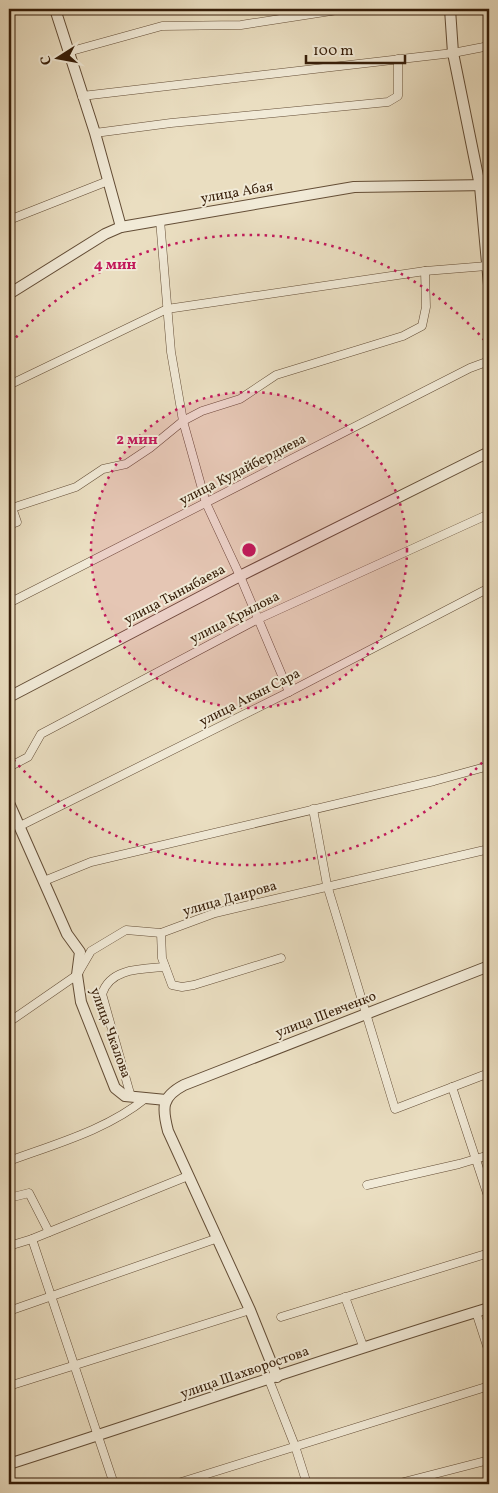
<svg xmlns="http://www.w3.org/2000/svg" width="498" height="1493" viewBox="0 0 498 1493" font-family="Vollkorn,serif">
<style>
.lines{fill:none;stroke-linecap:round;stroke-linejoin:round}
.minor-casing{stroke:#634d36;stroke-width:9}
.tertiary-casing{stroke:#634d36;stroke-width:12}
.minor{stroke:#f1ead7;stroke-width:8}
.tertiary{stroke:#f1ead7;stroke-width:10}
.ring{fill:none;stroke:#c2185b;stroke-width:2.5;stroke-dasharray:2.5 5}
.labels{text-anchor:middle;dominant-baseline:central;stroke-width:4;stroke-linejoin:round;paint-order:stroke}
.street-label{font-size:14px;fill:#361d08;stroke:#f1ead7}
.centre{fill:#c2185b;stroke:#f1ead7;stroke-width:2.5}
.ring-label{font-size:15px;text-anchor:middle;font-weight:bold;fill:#c2185b;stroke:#f1ead7;stroke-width:4;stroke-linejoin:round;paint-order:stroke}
</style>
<rect width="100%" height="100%" fill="#eadec1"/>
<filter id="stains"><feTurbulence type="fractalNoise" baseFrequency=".004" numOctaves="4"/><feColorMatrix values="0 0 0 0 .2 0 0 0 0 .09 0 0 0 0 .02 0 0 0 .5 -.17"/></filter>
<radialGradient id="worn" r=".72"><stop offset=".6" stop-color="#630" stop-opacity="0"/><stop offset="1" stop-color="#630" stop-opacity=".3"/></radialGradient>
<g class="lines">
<defs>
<g id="minor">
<path d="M68,52l94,-26 79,-1 103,-16"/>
<path d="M82,96l371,-43 36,-7"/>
<path d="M95,133l76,-10 217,-21 10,-6v-37"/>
<path d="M9,220l99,-39"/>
<path d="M160,220l11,132 12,69 23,82 34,73 49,116"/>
<path d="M9,385l158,-76 258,-38 62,-5"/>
<path d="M9,499l8,23 -8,3"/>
<path d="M12,508l64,-21 27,-18 23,-5 24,-16 33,-27 19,-10 38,-12 36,-24 127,-39 19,-10 4,-19 -1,-36"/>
<path d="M9,603l461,-235 19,-7"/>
<path d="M9,767l19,-10 13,-23 217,-115 231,-105"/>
<path d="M313,809l14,76 68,224 94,-36"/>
<path d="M20,826l269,-134 200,-104"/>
<path d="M44,881l47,-19 343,-81 55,-15"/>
<path d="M161,933l1,25 10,27 10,2 12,-2 87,-27"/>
<path d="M9,1022l68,-47 14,-24 35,-21 35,3 54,-20 274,-64"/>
<path d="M452,1087l37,112"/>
<path d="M131,1097l-29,-103c8,-26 39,-25 63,-27"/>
<path d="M9,1161c46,-17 98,-31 137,-63"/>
<path d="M367,1185l92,-21 30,-9"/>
<path d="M9,1198l20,-5 20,39"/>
<path d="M32,1239l82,245"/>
<path d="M9,1246l23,-7 156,-63"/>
<path d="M345,1297l18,49"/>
<path d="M9,1311l209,-73"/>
<path d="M476,1312l13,40"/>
<path d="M281,1317l208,-64"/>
<path d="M269,1380l26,66 12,38"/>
<path d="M9,1386l241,-76"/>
<path d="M175,1484l314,-98"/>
<path d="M396,1484l93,-24"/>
</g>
<g id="tertiary">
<path d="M55,9l40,124 26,94"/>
<path d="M450,9l3,44 27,133 9,99"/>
<path d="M9,294l96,-60 16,-7 233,-40 135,-2"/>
<path d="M9,697l231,-121 249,-124"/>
<path d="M9,803l58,131 13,18 -3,23 4,27 34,86 10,8 41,4"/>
<path d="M277,1377l-27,-67 -82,-179c-6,-23 -7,-34 16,-46l305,-119"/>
<path d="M9,1464c160,-51 319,-107 480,-156"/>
</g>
</defs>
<!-- minor casing -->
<use href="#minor" class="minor-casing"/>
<!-- tertiary casing -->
<use href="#tertiary" class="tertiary-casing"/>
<!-- minor -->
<use href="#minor" class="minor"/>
<!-- tertiary -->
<use href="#tertiary" class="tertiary"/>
</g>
<!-- distance rings -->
<circle cx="249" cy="550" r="158" fill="#c2185b" fill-opacity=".12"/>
<g class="ring">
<circle cx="249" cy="550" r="158"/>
<path d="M487 757A316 316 0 0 1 11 757M11 343A316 316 0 0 1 487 343"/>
</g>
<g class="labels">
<!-- street labels -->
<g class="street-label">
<text transform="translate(237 193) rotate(-10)">улица Абая</text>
<text transform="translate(243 470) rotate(-27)">улица Кудайбердиева</text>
<text transform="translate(175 595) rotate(-28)">улица Тыныбаева</text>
<text transform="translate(235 618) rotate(-27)">улица Крылова</text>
<text transform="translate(250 698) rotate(-27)">улица Акын Сара</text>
<text transform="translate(230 899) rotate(-16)">улица Даирова</text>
<text transform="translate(326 1015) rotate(-21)">улица Шевченко</text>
<text transform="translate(110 1033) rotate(70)">улица Чкалова</text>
<text transform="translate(245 1373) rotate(-19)">улица Шахворостова</text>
</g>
</g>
<circle cx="249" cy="550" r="8" class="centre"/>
<g class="ring-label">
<text x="115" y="269">4 мин</text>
<text x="137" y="444">2 мин</text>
</g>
<!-- margin -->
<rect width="498" height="1493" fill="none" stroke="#eadec1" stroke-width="30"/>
<rect x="10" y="10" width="478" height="1473" fill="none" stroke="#361d08" stroke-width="2.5"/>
<rect x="15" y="15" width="468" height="1463" fill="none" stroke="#361d08"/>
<!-- north arrow -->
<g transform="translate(58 58) rotate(259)" stroke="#f1ead7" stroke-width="4" paint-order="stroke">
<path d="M0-4L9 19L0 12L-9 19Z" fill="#361d08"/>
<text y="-8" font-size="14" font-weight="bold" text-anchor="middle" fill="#361d08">С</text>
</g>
<!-- scale -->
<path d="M306 55v8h99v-8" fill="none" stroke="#361d08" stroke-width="2.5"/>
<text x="313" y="55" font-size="15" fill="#361d08" stroke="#f1ead7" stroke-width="4" paint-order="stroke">100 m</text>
<rect width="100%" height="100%" filter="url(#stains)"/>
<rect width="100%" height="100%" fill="url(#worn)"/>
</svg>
